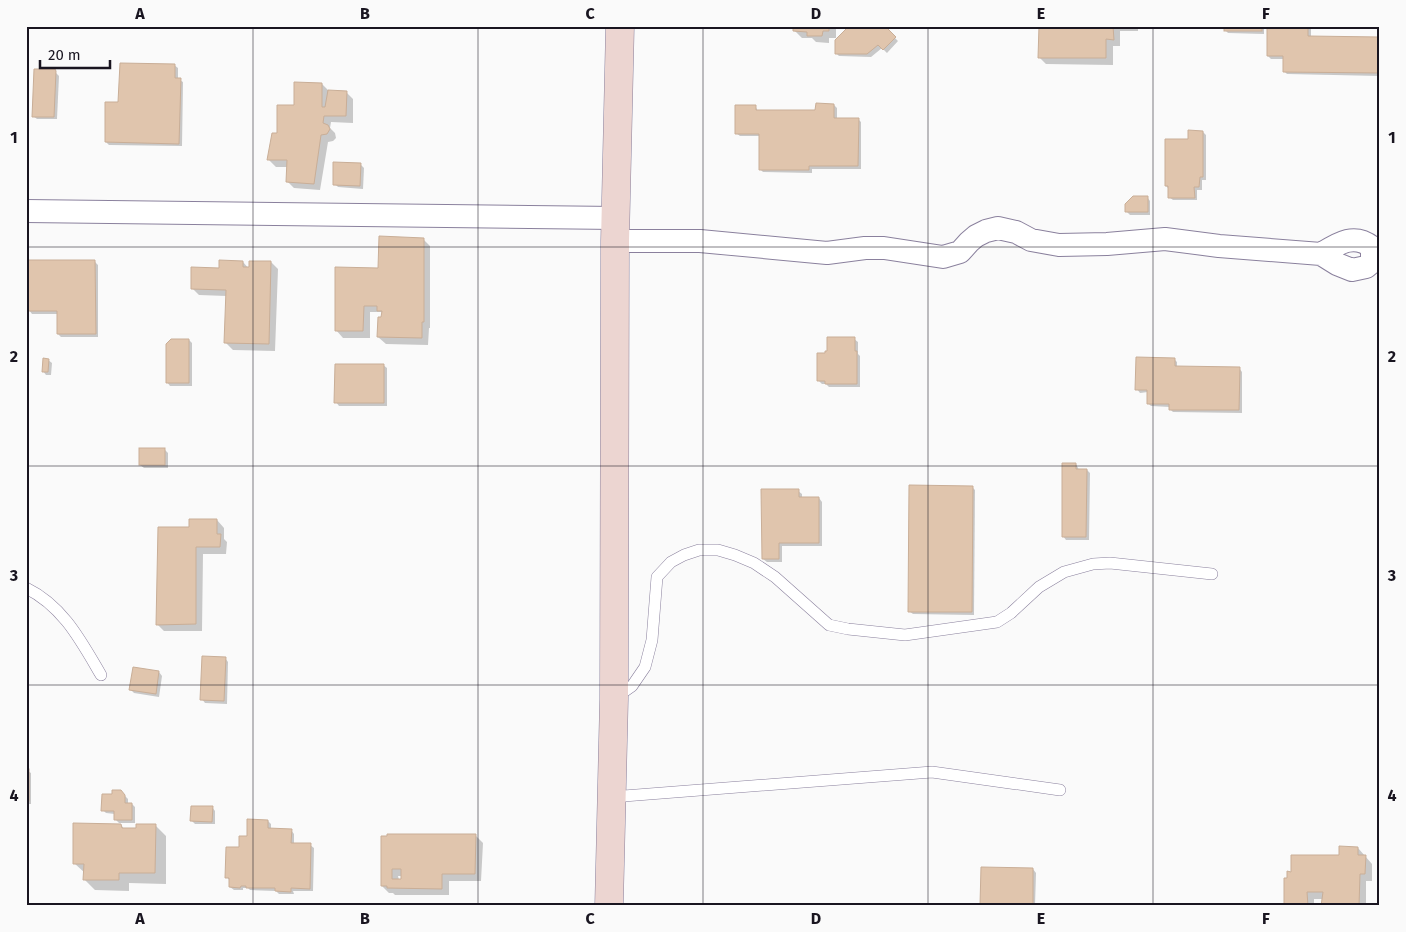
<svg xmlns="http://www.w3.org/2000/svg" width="1406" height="932" viewBox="0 0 1406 932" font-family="'Fira Sans',sans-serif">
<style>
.shadow{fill:#0003;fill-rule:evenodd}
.building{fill:#e0c5ad;stroke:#c9ae97;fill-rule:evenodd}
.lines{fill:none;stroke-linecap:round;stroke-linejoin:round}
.lane-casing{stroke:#8a809d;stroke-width:12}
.street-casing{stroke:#8a809d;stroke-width:24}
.secondary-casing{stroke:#8a809d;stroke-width:29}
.lane{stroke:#fff;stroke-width:11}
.street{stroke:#fff;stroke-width:22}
.secondary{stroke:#ecd5d1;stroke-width:28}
.grid{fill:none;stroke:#191520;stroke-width:1;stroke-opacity:0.55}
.neatline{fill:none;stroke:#191520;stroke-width:2}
.grid-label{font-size:16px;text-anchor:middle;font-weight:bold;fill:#191520}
</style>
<rect width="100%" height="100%" fill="#fafafa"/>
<!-- shadow -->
<g class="shadow">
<path d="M777,26h59v12h-7v5l-13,-1 -4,-4h-10l-11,-11z"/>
<path d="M883,26l15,15 -11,12 -5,-5 -11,9 -32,-1 -3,-3z"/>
<path d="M1040,26h98v5h-18v15h-7v19l-67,-1 -7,-7z"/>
<path d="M1225,26h39v8l-36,-1 -3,-3z"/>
<path d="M1268,26h43v12h69v38l-93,-2 -3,-3v-12h-13l-3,-3z"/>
<path d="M174,65l4,3v11l5,3 -1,64 -73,-1 -3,-3 13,-38z"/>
<path d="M26,66l3,2 -1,68h-2z"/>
<path d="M54,71l5,5 -2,43h-20l-4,-3z"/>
<path d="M322,84l7,7 17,1 7,7v24l-22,-1 -1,6 5,5 1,5 -3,3 -5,1 -8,48 -26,-2 -7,-7 1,-14h-12l-7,-7 9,-25 17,-28z"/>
<path d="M834,105l3,3v11h21l3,3v47h-49v4l-49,-1 -3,-3v-33h-20l-4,-3 19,-27 3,5h58z"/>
<path d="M1203,132l3,3v45h-4v10h-5v10h-24l-4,-3v-8l-3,-3 23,-45z"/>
<path d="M360,164l4,4 -1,21 -25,-2 -3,-3z"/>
<path d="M1147,197l3,4v14h-20l-3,-3z"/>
<path d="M423,239l7,7v82h-1l-1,17 -42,-1 -8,-7 4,-19 1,-4 -2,-2h-11v26h-27l-7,-8 43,-61z"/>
<path d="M95,262l3,3v72h-37l-3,-3v-20h-26l-3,-4z"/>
<path d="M243,262l7,8 21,-8 7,7 -3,82 -42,-1 -7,-7 1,-47 -28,-1 -7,-7z"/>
<path d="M854,339l4,3v12l2,2v31h-31l-3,-3h-4l-3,-3 7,-27z"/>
<path d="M189,340l3,3v43h-22l-3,-4z"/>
<path d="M1174,359l3,3v5l62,1 3,4v41l-69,-1 -3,-3v-2l-19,-1 -3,-3v-11l-8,1 -3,-4z"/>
<path d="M48,360l4,3 -1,12h-5l-3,-4z"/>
<path d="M383,365l4,3v38h-48l-3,-4z"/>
<path d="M165,450l3,3v15h-24l-4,-3z"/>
<path d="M1076,464l3,6h8l3,3 -1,67h-23l-3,-4z"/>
<path d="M972,487l3,3 -1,125 -61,-1 -4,-3z"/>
<path d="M798,491l4,3v4h17l3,4v44h-40v16h-15l-4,-3z"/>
<path d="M217,520l7,8v11l3,3 -1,12h-23l-1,77h-38l-7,-7 34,-96z"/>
<path d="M225,658l3,4 -1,42 -22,-1 -3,-4z"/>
<path d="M134,668l25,4 3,4 -3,21 -25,-4 -3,-3z"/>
<path d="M26,770l5,3v31h-5z"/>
<path d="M120,791l8,8v5h4l3,3v16h-16l-4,-4v-5l-9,-1 -3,-3 10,-15z"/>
<path d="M212,807l3,4v13h-20l-3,-3z"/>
<path d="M268,821l3,3v6h20l3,4v10l16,1 4,3 -1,43h-20l1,3h-15l-3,-3 -26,-1 -2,-2h-5v2h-9l-4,-3v-6l-3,-4 13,-29 8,-10z"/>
<path d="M121,825l3,4h13l18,-4 11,11v48l-37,-1v8l-34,-1 -11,-11 1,-6 -11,-10z"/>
<path d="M475,835l8,8 -2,38h-32v14h-54l-2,-2h-4l-7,-7v-49zM398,876h5l-1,4h-3z"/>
<path d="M1358,848l14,16v17h-6v25h-43v-7h-9v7h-29l3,-27 4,-6 48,-16z"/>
<path d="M1033,869l3,4 -1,33h-52l-2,-2z"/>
</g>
<!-- building -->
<g class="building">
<path d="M793,26h36v5h-6l-1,5h-15v-4l-14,-1z"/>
<path d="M849,26h36l11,11 -13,13 -5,-5 -11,9h-32v-14z"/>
<path d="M1113,26l1,14 -8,-1v19h-68l1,-32z"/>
<rect x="1224" y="26" width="38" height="5"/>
<path d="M1267,26h41v10l72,1v36l-97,-1v-16h-16z"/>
<path d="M120,63l55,1v14h6l-2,66 -74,-2v-40h13z"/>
<path d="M34,69h21l1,2 -2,46h-22z"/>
<path d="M294,82l28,1v24h3l3,-17 19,1 -1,25h-22l-1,7 5,2 2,4 -3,5 -6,1 -7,49 -28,-2 1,-22h-20l5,-27h5v-28h17z"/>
<path d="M816,103l18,1v14h25l-1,48h-49v4h-50v-36h-24v-29h21v5h59z"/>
<path d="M1188,130l15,1v46h-3l-1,10h-5l1,11h-27v-12h-3v-47h23z"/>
<path d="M333,162l28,1 -1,23 -27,-1z"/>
<path d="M1133,196h15v16h-23v-8z"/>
<path d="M379,236l45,2v84h-2v16l-45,-1 1,-20h3l1,-6h-5v-5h-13l-1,25h-28v-64l43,1z"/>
<path d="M28,260h67l1,74h-39v-23h-29z"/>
<path d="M219,260l24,1v6h6v-6h22l-2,83 -45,-1 2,-53 -35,-1v-22l28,1z"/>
<path d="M827,337h28v14h2v33h-32v-3h-8v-28h8v-2h2z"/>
<path d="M171,339h18v44h-23v-39z"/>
<path d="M1136,357l39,1v8l65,1 -1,43h-70v-6h-22v-14h-12z"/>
<path d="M43,358l6,1 -1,13h-6z"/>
<path d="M335,364h49v39h-50z"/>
<rect x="139" y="448" width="26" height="17"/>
<path d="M1062,463h14v6h11l-1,68h-24z"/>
<path d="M909,485l64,1 -1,126h-64z"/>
<path d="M761,489h38v8h20v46h-40v16h-17z"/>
<path d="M189,519h28v15h4l-1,13h-24v77l-40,1 2,-98h31z"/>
<path d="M202,656l24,1 -2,44 -24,-1z"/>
<path d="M133,667l26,4 -3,23 -27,-4z"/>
<rect x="26" y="769" width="3" height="32"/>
<path d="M112,790h9l4,5v8h7v17h-18v-9h-13l1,-17h10z"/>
<path d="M191,806h22l-1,16 -22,-1z"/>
<path d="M247,819l21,1v8l24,1 -1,14h20l-1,46 -19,-1v4l-16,-1v-3h-29v-2h-5l-1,2 -11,-1v-9h-4l1,-31h13v-11h8z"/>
<path d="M73,823l48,1 1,4h14v-4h20l-1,49h-36v7h-36l1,-16h-11z"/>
<path d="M387,834h89l-1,40h-33v15l-55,-1v-2h-6v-50h6zM392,869h9v10h-9z"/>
<path d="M1339,846l19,1v8h8l-1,19h-5l-1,32h-38l2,-14h-16l1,14h-24v-28h3v-7l4,1v-17h48z"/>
<path d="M981,867l52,1v38l-53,-1z"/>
</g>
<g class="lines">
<defs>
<g id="lane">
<path d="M26,588c37,18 55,53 75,87"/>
<path d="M615,698l17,-12 13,-19 7,-27 5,-63 14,-15 13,-7 15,-5h19l17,5 19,8 21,14 54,48 19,4 57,6 92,-13 14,-9 28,-26 25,-15 29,-8 17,-1 102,11"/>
<path d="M611,797l321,-25 128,18"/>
</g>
<g id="street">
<path d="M26,211l590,7"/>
<path d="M615,241h85l127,12 38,-5h19l59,9 17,-5 9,-10 7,-6 10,-5 12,-3 18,4 15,8 28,5 48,-1 58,-5 54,7 102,8 16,10 15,6 14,-3 6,-5v-15c-18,-14 -33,-4 -51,7"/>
</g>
<path id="secondary" d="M609,906l5,-207 1,-458 5,-215"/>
</defs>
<!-- lane casing -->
<use href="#lane" class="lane-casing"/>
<!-- street casing -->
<use href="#street" class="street-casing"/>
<!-- secondary casing -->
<use href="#secondary" class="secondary-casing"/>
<!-- lane -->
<use href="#lane" class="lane"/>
<!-- street -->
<use href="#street" class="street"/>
<!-- secondary -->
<use href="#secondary" class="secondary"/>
</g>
<!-- grid -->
<path class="grid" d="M253,26v880M478,26v880M703,26v880M928,26v880M1153,26v880M26,247h1354M26,466h1354M26,685h1354"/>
<!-- border -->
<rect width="1406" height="932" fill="none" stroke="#fafafa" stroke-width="55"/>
<!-- scale -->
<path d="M40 60v8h70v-8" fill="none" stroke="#191520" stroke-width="2.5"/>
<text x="48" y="60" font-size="15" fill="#191520" stroke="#fafafa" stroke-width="4" paint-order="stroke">20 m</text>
<rect x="28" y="28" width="1350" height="876" class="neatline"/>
<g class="grid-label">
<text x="140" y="19">A</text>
<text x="365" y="19">B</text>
<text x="590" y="19">C</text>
<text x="816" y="19">D</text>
<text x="1041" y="19">E</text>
<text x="1266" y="19">F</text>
<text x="14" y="143">1</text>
<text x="1392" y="143">1</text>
<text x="14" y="362">2</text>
<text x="1392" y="362">2</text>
<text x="14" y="581">3</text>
<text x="1392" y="581">3</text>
<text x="14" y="801">4</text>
<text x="1392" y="801">4</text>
<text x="140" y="924">A</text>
<text x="365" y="924">B</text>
<text x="590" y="924">C</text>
<text x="816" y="924">D</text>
<text x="1041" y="924">E</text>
<text x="1266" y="924">F</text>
</g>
</svg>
